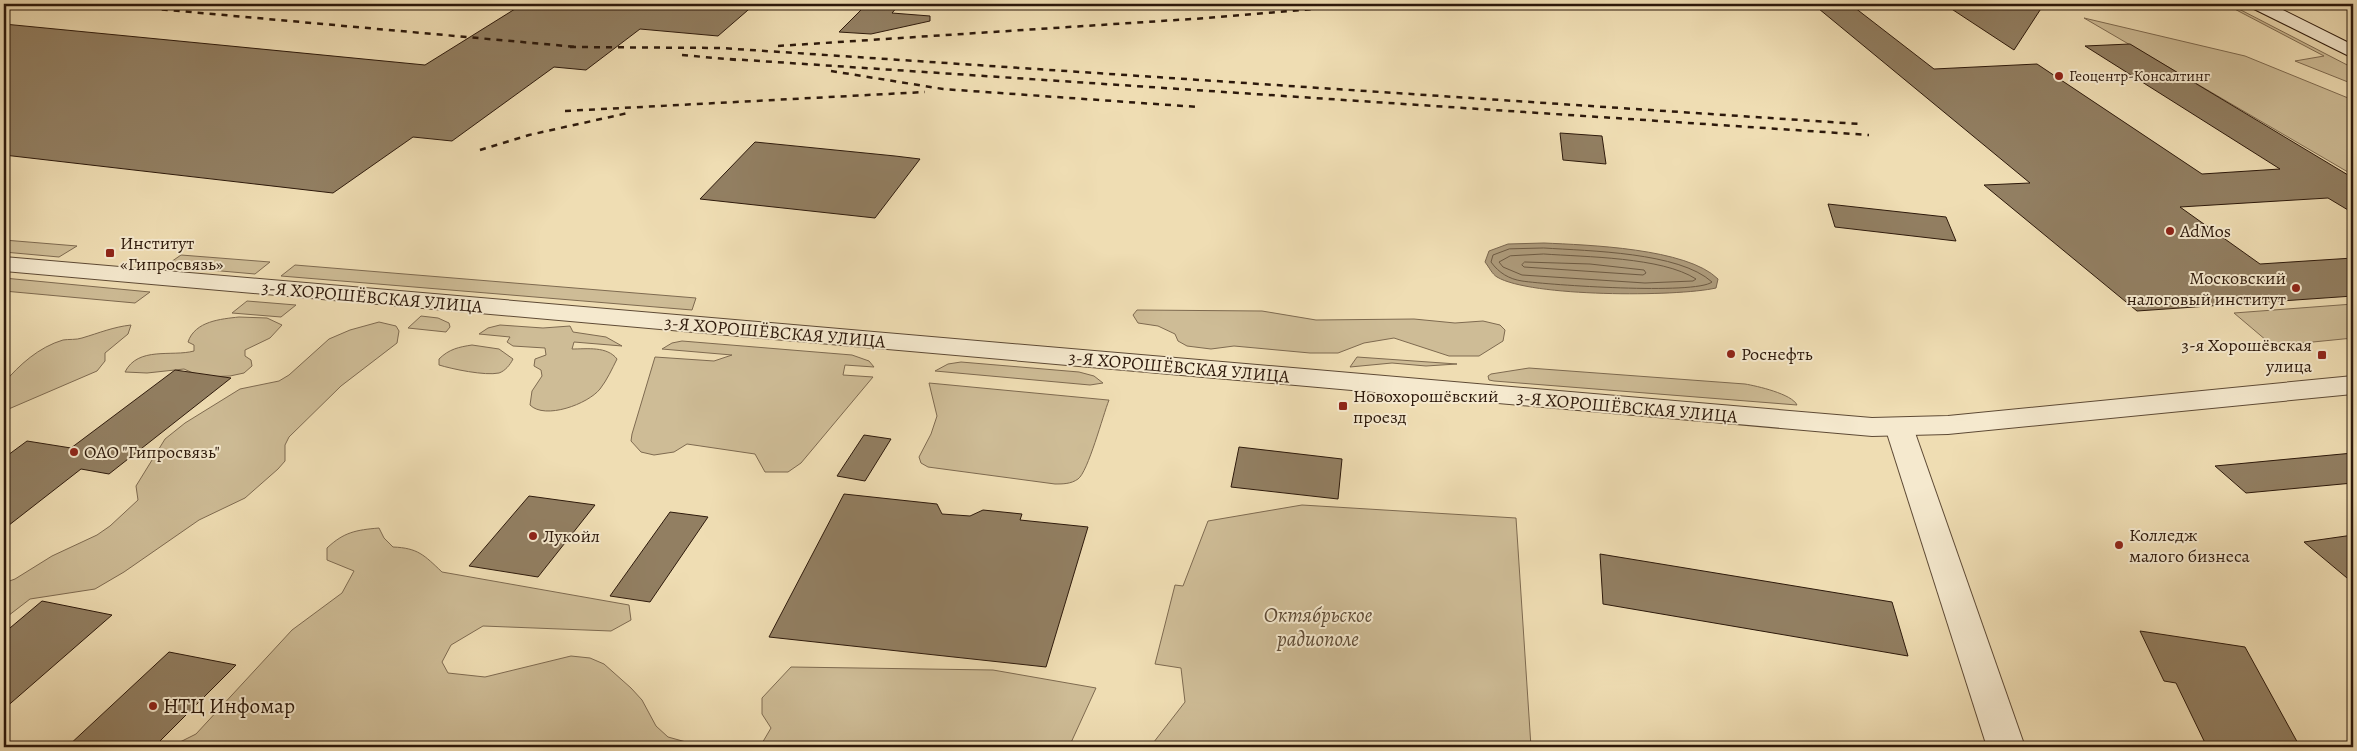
<svg xmlns="http://www.w3.org/2000/svg" width="2357" height="751" viewBox="0 0 2357 751" font-family="Alegreya,serif">
<style>
.green{fill:#cebc96;stroke:#7e6a50}
.water{fill:#ad9a7a;stroke:#7a664e}
.lines{fill:none;stroke-linecap:round;stroke-linejoin:round}
.shore{stroke:#6d5a42;stroke-width:1}
.building{fill:#927f62;stroke:#2d190b}
.minor-casing{stroke:#5e4a35;stroke-width:2}
.tertiary-casing{stroke:#5e4a35;stroke-width:2}
.secondary-casing{stroke:#2d190b;stroke-width:2}
.minor{fill:#f5e9ce;fill-rule:evenodd}
.tertiary{fill:#f5e9ce;fill-rule:evenodd}
.secondary{fill:#f5e9ce;fill-rule:evenodd}
.rail{stroke:#2d190b;stroke-width:2.5;stroke-dasharray:6 6;stroke-linecap:butt}
.poi-dot{fill:#8f2418;stroke:#f5e9ce;stroke-width:2}
.labels{text-anchor:middle;dominant-baseline:central;stroke-width:4;stroke-linejoin:round;paint-order:stroke}
.far-poi-label{font-size:15px;fill:#2d190b;stroke:#f5e9ce;text-anchor:start}
.poi-label{font-size:18px;fill:#2d190b;stroke:#f5e9ce;text-anchor:start}
.street-label{font-size:18px;fill:#2d190b;stroke:#f5e9ce}
.near-park-label{font-size:21px;font-style:italic;fill:#5d4a35;stroke:#f5e9ce}
.near-poi-label{font-size:21px;fill:#2d190b;stroke:#f5e9ce;text-anchor:start}
</style>
<rect width="100%" height="100%" fill="#efddb3"/>
<filter id="stains"><feTurbulence type="fractalNoise" baseFrequency=".004" numOctaves="4"/><feColorMatrix values="0 0 0 0 .2 0 0 0 0 .09 0 0 0 0 .02 0 0 0 .5 -.17"/></filter>
<radialGradient id="worn" r=".72"><stop offset=".6" stop-color="#630" stop-opacity="0"/><stop offset="1" stop-color="#630" stop-opacity=".3"/></radialGradient>
<!-- green -->
<g class="green">
<path d="M2225,4h13l6,3 -7,1 116,60v16l-58,-23 29,-5z"/>
<path d="M2084,18l161,38 108,44v75z"/>
<path d="M4,240l73,6 -18,11 -55,-5z"/>
<path d="M181,255l89,7 -15,12 -90,-8z"/>
<path d="M295,265l401,33 -4,12 -411,-34z"/>
<path d="M4,278l146,14 -15,11 -131,-12z"/>
<path d="M247,301l49,4 -15,12 -49,-4z"/>
<path d="M2353,304v34l-80,8 -39,-33z"/>
<path d="M1137,310l125,1 54,9 98,-1 41,4 28,-2 17,4 5,5 -2,11 -24,15h-30l-55,-18 -30,5 -26,10h-28l-76,-7 -23,3 -24,-3 -9,-5 -3,-7 -17,-8 -20,-3 -5,-8z"/>
<path d="M421,316l17,2 11,5 1,4 -4,5 -38,-4z"/>
<path d="M239,317l28,1 15,7 -12,13 -25,12v6l6,4 1,6 -8,7 -14,3 -28,1 -18,-8 -37,4 -22,-1c13,-26 47,-15 69,-21v-6l-6,-3c7,-21 33,-23 51,-25z"/>
<path d="M379,322l17,4 3,5 -2,12 -56,43 -52,51 -4,8v16l-7,8 -33,29 -46,22 -75,52 -29,17 -65,10 -26,20v-36l11,-4 37,-23 45,-21 13,-9 28,-26 -2,-14 29,-47 20,-16 55,-34 39,-8 10,-6 40,-36 21,-9z"/>
<path d="M131,325l-3,9 -23,19v8l-8,10 -93,40v-28c15,-18 35,-36 59,-43 6,-1 13,0 19,-2 17,-5 31,-11 49,-13z"/>
<path d="M500,325l43,3 27,-2 3,6 33,5 16,9 -48,-4 -2,7c15,0 35,-3 45,10 -5,10 -10,21 -17,30 -12,15 -55,31 -70,16l2,-14 10,-15 -1,-6 -7,-4 1,-7 11,-4 -1,-7 -32,-2 -6,-4 3,-5 -31,-3 9,-6z"/>
<path d="M682,341l170,14 17,6 5,6 -29,-2 -2,10 30,2 -72,86 -13,9h-23l-10,-18 -68,-10 -13,8 -20,3 -13,-3 -10,-11 1,-7 23,-77 59,4 18,-6 -70,-6 10,-6z"/>
<path d="M472,345l27,4 14,10c-3,6 -8,12 -14,14 -14,3 -47,-4 -60,-8v-6c10,-10 20,-12 33,-14z"/>
<path d="M1357,357l100,7 -31,2 -34,-3 -42,4z"/>
<path d="M961,362l118,10 15,4 9,7 -13,2 -155,-14 13,-7z"/>
<path d="M1529,368l216,16c12,2 47,10 52,21l-303,-24 -5,-1 -1,-4 3,-2z"/>
<path d="M929,383l179,17h1c-6,15 -21,72 -31,79 -7,5 -15,5 -23,5l-127,-17 -7,-4 -2,-6 12,-23 6,-18z"/>
<path d="M1302,505l214,13 15,229h-381l35,-45 -4,-34 -26,-4 20,-79 8,1 25,-65z"/>
<path d="M379,528l5,10 9,9c25,1 31,8 49,25l187,33 2,15 -20,11 -128,-5 -32,19 -9,17 6,11 37,4 86,-21 19,2 14,6 27,24 11,12 14,26 12,11 36,10h-534l26,-13 96,-104 50,-37 12,-22 -27,-11v-12c17,-16 29,-18 52,-20z"/>
<path d="M791,667l202,3 103,18 -27,59h-315l7,-2 10,-17 -9,-14v-16z"/>
</g>
<!-- water -->
<path class="water" d="M1544,243c43,2 143,5 174,36l-2,9c-40,9 -186,9 -219,-11 -5,-3 -8,-10 -12,-15l4,-11 19,-7z"/>
<g class="lines">
<!-- shore -->
<g class="shore">
<path d="M1544,248c45,3 135,4 168,34 -17,13 -163,3 -190,-1 -13,-2 -23,-8 -31,-19l2,-7 16,-6z"/>
<path d="M1544,254c41,3 118,3 152,25l-3,2 -48,2 -123,-8 -19,-8 -4,-5 11,-6z"/>
<path d="M1525,262l65,2 54,6 2,3 -3,2 -119,-8 -2,-2z"/>
</g>
</g>
<!-- building -->
<g class="building">
<path d="M523,4h232l-37,32 -78,-7 -54,41 -32,-3 -102,74 -39,-4 -80,56 -329,-38v-131l421,41z"/>
<path d="M867,4h33l-8,9 38,3v5l-59,13 -32,-2z"/>
<path d="M1813,4h37l84,65 103,-5 165,110 78,-5 -195,-123 45,-2 223,134v35l-25,-15 -148,9 80,57 93,-6v38l-216,15 -153,-126 46,-2z"/>
<path d="M1944,4h100l-30,46z"/>
<path d="M1560,133l42,3 4,28 -43,-4z"/>
<path d="M755,142l140,14 25,3 -45,59 -175,-19z"/>
<path d="M1828,204l118,13 10,24 -121,-14z"/>
<path d="M175,370l56,8 -122,96 -28,-5 -77,60v-71l23,-17 44,7z"/>
<path d="M864,435l27,4 -26,42 -28,-5z"/>
<path d="M1239,447l103,12 -4,40 -107,-12z"/>
<path d="M2353,453v30l-107,10 -31,-27z"/>
<path d="M844,494l93,10 5,10 28,2 13,-6 39,4 -2,6 68,7 -42,140 -277,-30z"/>
<path d="M529,496l66,9 -57,72 -69,-11z"/>
<path d="M670,512l38,5 -58,85 -40,-6z"/>
<path d="M2353,535v48l-49,-41z"/>
<path d="M1600,554l292,48 16,54 -305,-52z"/>
<path d="M42,601l70,14 -108,94v-76z"/>
<path d="M2140,631l105,16 55,100h-93l-31,-64 -12,-2z"/>
<path d="M169,652l67,13 -82,82h-87z"/>
</g>
<g class="lines">
<defs>
<path id="minor" d="M1899,418l10,2 4,7 112,320h-38l-102,-320 4,-7z"/>
<path id="tertiary" d="M4,257l1868,161 76,-2 405,-40v18l-405,40 -76,2 -1868,-165z"/>
<path id="secondary" d="M2249,4h22l82,41v13l-101,-50z"/>
</defs>
<!-- minor casing -->
<use href="#minor" class="minor-casing"/>
<!-- tertiary casing -->
<use href="#tertiary" class="tertiary-casing"/>
<!-- secondary casing -->
<use href="#secondary" class="secondary-casing"/>
<!-- minor -->
<use href="#minor" class="minor"/>
<!-- tertiary -->
<use href="#tertiary" class="tertiary"/>
<!-- secondary -->
<use href="#secondary" class="secondary"/>
<!-- rail -->
<g class="rail">
<path d="M102,4l475,43"/>
<path d="M1122,6l122,2"/>
<path d="M778,46l429,-28 166,-14"/>
<path d="M570,47l151,1 1139,76"/>
<path d="M682,55l55,5"/>
<path d="M730,59l1139,76"/>
<path d="M831,71l112,18 255,18"/>
<path d="M565,111l360,-19"/>
<path d="M480,150l49,-15 99,-22"/>
</g>
</g>
<!-- markers -->
<g class="poi-dot">
<circle cx="2059" cy="76" r="5"/>
<circle cx="2170" cy="231" r="5"/>
<rect x="105" y="248" width="10" height="10" rx="2.5"/>
<circle cx="2296" cy="288" r="5"/>
<circle cx="1731" cy="354" r="5"/>
<rect x="2317" y="350" width="10" height="10" rx="2.5"/>
<rect x="1338" y="401" width="10" height="10" rx="2.5"/>
<circle cx="74" cy="452" r="5"/>
<circle cx="533" cy="536" r="5"/>
<circle cx="2119" cy="545" r="5"/>
<circle cx="153" cy="706" r="5"/>
</g>
<g class="labels">
<!-- far-poi labels -->
<g class="far-poi-label">
<text x="2069" y="76">Геоцентр-Консалтинг</text>
</g>
<!-- poi labels -->
<g class="poi-label">
<text x="2180" y="231">AdMos</text>
<text x="120" y="243">Институт<tspan x="120" dy="21">«Гипросвязь»</tspan></text>
<text x="2286" y="278" text-anchor="end">Московский<tspan x="2286" dy="21">налоговый институт</tspan></text>
<text x="2312" y="345" text-anchor="end">3-я Хорошёвская<tspan x="2312" dy="21">улица</tspan></text>
<text x="1741" y="354">Роснефть</text>
<text x="1353" y="396">Новохорошёвский<tspan x="1353" dy="21">проезд</tspan></text>
<text x="84" y="452">ОАО "Гипросвязь"</text>
<text x="2129" y="535">Колледж<tspan x="2129" dy="21">малого бизнеса</tspan></text>
<text x="543" y="536">Лукойл</text>
</g>
<!-- street labels -->
<g class="street-label">
<text transform="translate(372 297) rotate(5)">3-Я ХОРОШЁВСКАЯ УЛИЦА</text>
<text transform="translate(775 332) rotate(5)">3-Я ХОРОШЁВСКАЯ УЛИЦА</text>
<text transform="translate(1179 367) rotate(5)">3-Я ХОРОШЁВСКАЯ УЛИЦА</text>
<text transform="translate(1627 407) rotate(5)">3-Я ХОРОШЁВСКАЯ УЛИЦА</text>
</g>
<!-- near-park labels -->
<g class="near-park-label">
<text x="1318" y="615">Октябрьское<tspan x="1318" dy="24">радиополе</tspan></text>
</g>
<!-- near-poi labels -->
<g class="near-poi-label">
<text x="163" y="706">НТЦ Инфомар</text>
</g>
</g>
<!-- margin -->
<rect width="2357" height="751" fill="none" stroke="#efddb3" stroke-width="20"/>
<rect x="5" y="5" width="2347" height="741" fill="none" stroke="#2d190b" stroke-width="2.5"/>
<rect x="10" y="10" width="2337" height="731" fill="none" stroke="#2d190b"/>
<rect width="100%" height="100%" filter="url(#stains)"/>
<rect width="100%" height="100%" fill="url(#worn)"/>
</svg>
